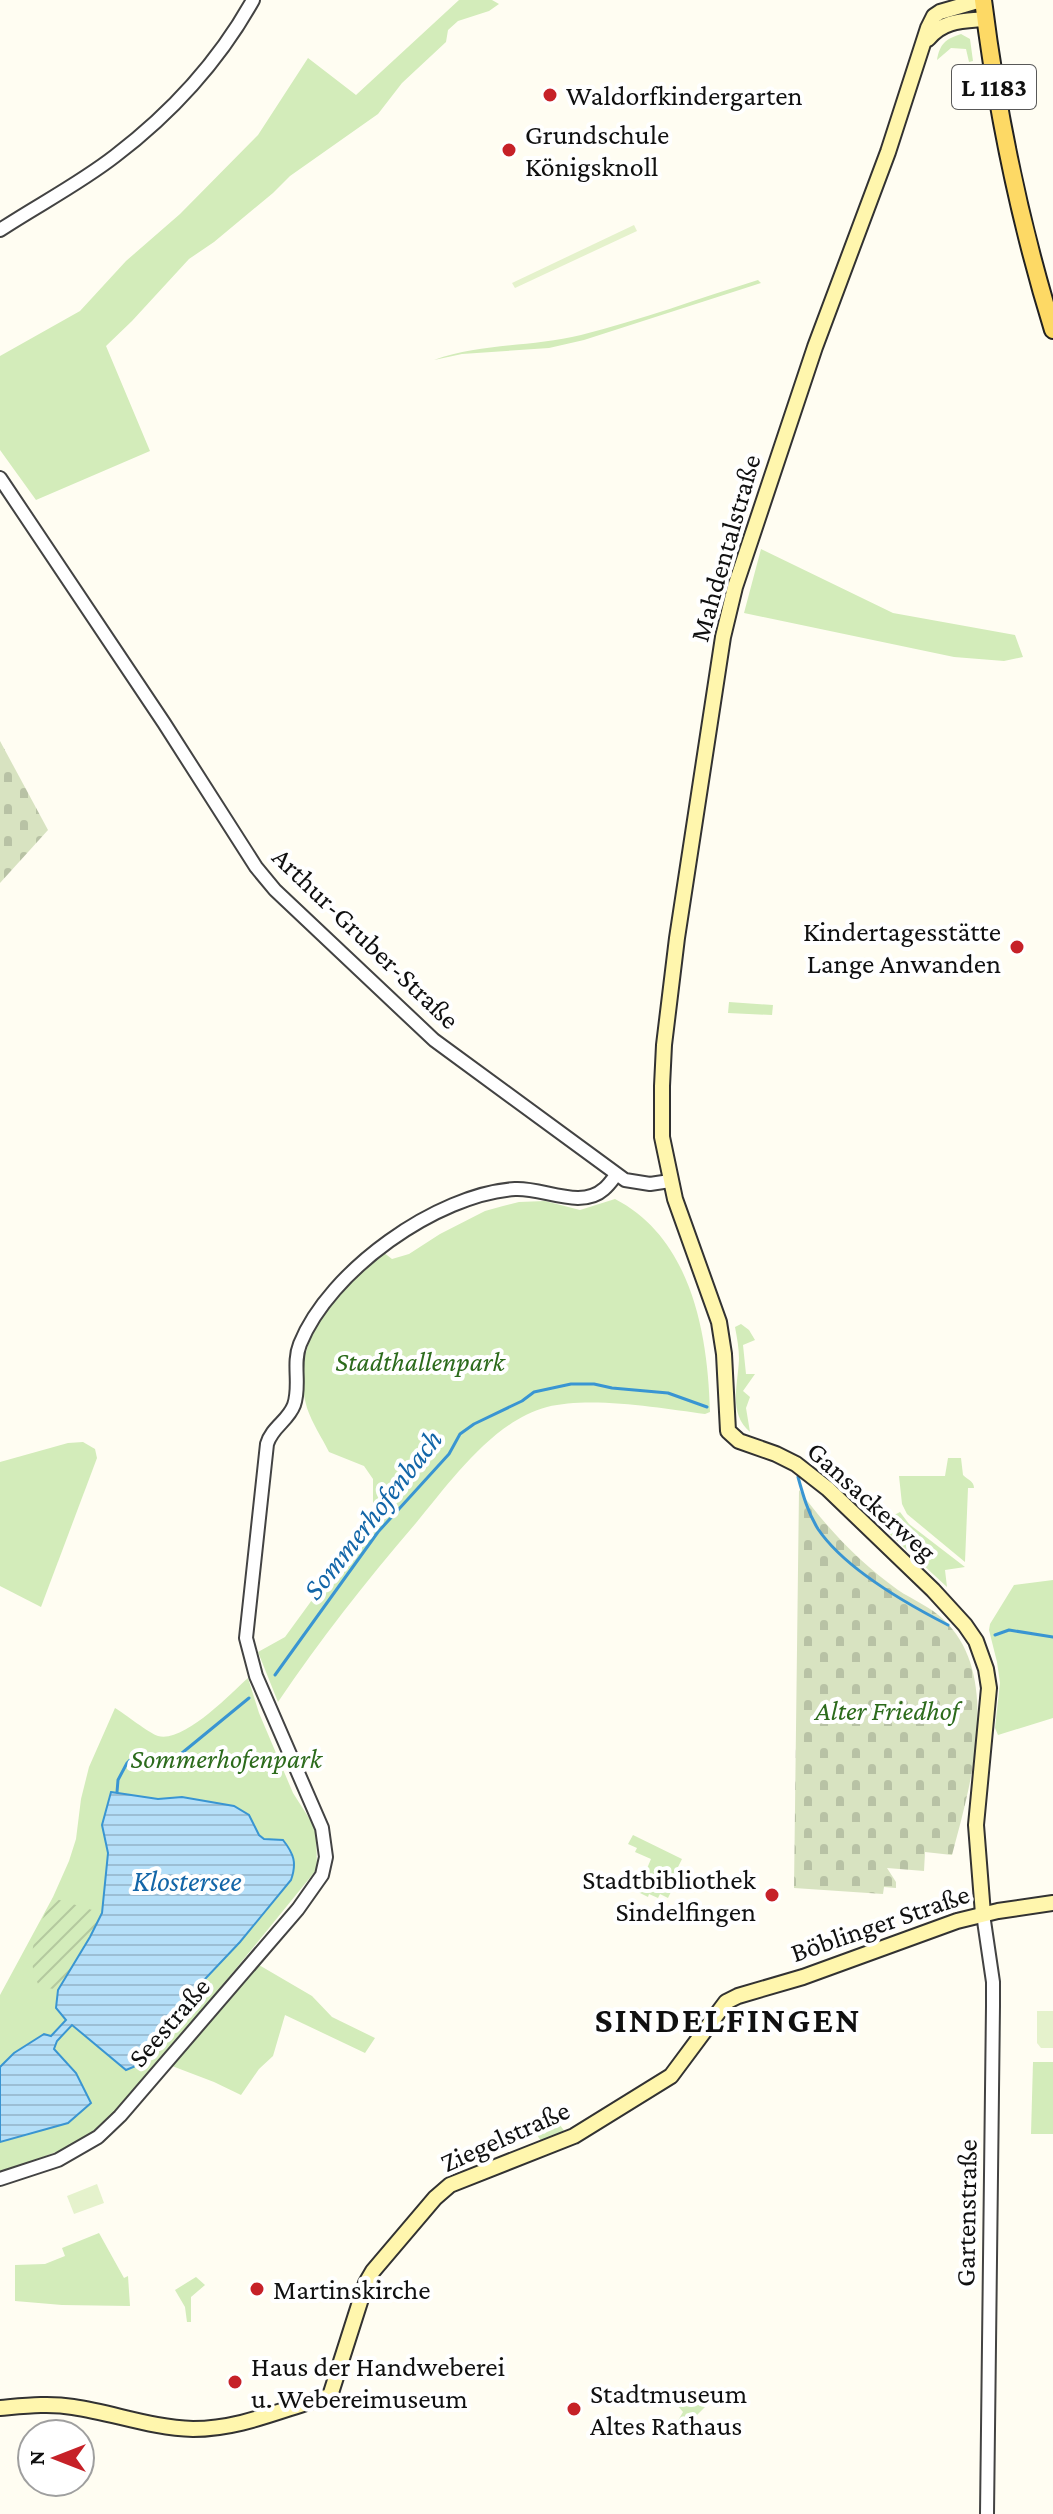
<svg xmlns="http://www.w3.org/2000/svg" width="1053" height="2514" viewBox="0 0 1053 2514" font-family="'Crimson Pro',serif">
<style>
.grass{fill:#d3ecba}
.cemetery{fill:url(#cemetery-stones)}
.garden{fill:url(#garden-furrows)}
.pitch{fill:#e5f2cc}
.water{fill:url(#water-rules);stroke:#3995d2;stroke-width:2}
.lines{fill:none;stroke-linecap:round;stroke-linejoin:round}
.stream{stroke:#3995d2;stroke-width:3}
.tertiary-casing{stroke:#434343;stroke-width:16}
.secondary-casing{stroke:#323232;stroke-width:18}
.primary-casing{stroke:#212121;stroke-width:20}
.tertiary{stroke:#fff;stroke-width:12}
.secondary{stroke:#fff6ad;stroke-width:14}
.primary{stroke:#fdd965;stroke-width:16}
.poi-dot{fill:#c62128;stroke:#fff;stroke-width:3}
.labels{text-anchor:middle;dominant-baseline:central;stroke-width:8;stroke-linejoin:round;paint-order:stroke}
.shield{fill:#fff;stroke:#585858;stroke-width:2}
.shield-label{font-size:26px;font-weight:bold;fill:#101010}
.poi-label{font-size:28px;fill:#101010;stroke:#fff;text-anchor:start}
.street-label{font-size:28px;fill:#101010;stroke:#fff}
.park-label{font-size:28px;font-style:italic;fill:#2c6b1c;stroke:#fff}
.water-label{font-size:30px;font-style:italic;fill:#1366a8;stroke:#fff}
.district-label{font-size:36px;font-weight:bold;letter-spacing:2px;fill:#101010;stroke:#fff}
</style>
<defs>
<pattern id="cemetery-stones" width="16" height="16" patternUnits="userSpaceOnUse" patternTransform="scale(2)"><rect width="16" height="16" fill="#d8e3c1"/><path d="M2 7V4a2 2 0 0 1 4 0v3zM10 15v-3a2 2 0 0 1 4 0v3z" fill="#b8c2a5"/></pattern>
<pattern id="garden-furrows" width="10" height="10" patternUnits="userSpaceOnUse" patternTransform="scale(2)"><rect width="10" height="10" fill="#d3ecba"/><path d="M-1 1l2-2M0 10L10 0M9 11l2-2" fill="none" stroke="#b4c99f"/></pattern>
<pattern id="water-rules" width="6" height="5" patternUnits="userSpaceOnUse" patternTransform="scale(2)"><rect width="6" height="5" fill="#b5dff8"/><path d="M0 2.5h6" fill="none" stroke="#9bbed4"/></pattern>
</defs>
<rect width="100%" height="100%" fill="#fffdf2"/>
<!-- grass -->
<g class="grass">
<path d="M459,0h33l7,4 -10,7 -31,10 -10,9 -2,12 -44,41 -24,31 -88,62 -17,17 -59,49 -25,17 -57,62 -26,25 44,105 -114,49 -36,-50v-94l80,-45 46,-50 54,-47 78,-79 50,-77 48,37z"/>
<path d="M961,34l9,5 3,22 -4,1 -3,-13 -15,-1 -14,12c3,-16 8,-21 24,-26z"/>
<path d="M758,280l3,3 -177,57 -35,8 -87,6 -28,6c48,-17 98,-13 147,-25 60,-15 119,-37 177,-55z"/>
<path d="M761,549l132,64 122,22 8,22 -19,4 -50,-4 -210,-44z"/>
<path d="M729,1002l44,3 -1,10 -44,-2z"/>
<path d="M615,1199c76,39 93,134 95,213l-5,2c-45,-6 -114,-18 -158,-7 -54,14 -97,75 -131,116 -50,58 -96,117 -138,179l-20,-50 27,-15 62,-85 26,-43v-30l-9,-13 -35,-14c-7,-14 -17,-29 -22,-44 -20,-68 31,-116 76,-156l9,7 17,-5 31,-20 45,-23 18,-5 16,-4 26,-1 35,9z"/>
<path d="M741,1324l8,6 6,10 -12,5 3,29h9l-12,17 7,6 -4,11 4,24c-22,-19 -12,-47 -11,-73 0,-11 -2,-21 -4,-32z"/>
<path d="M83,1442l12,7 2,9 -56,149 -41,-21v-124l68,-19z"/>
<path d="M948,1458h13l2,17c5,5 11,6 11,13h-6l-3,74 -58,-48 -5,-10 -3,-28h46z"/>
<path d="M900,1512l9,12 56,43 -20,3 2,17 -67,-62 1,-3z"/>
<path d="M1053,1580v138l-55,17 -3,-7 5,-45 -3,-21 -8,-32 1,-6 24,-39z"/>
<path d="M248,1678l11,35 34,80 23,36 1,40 -188,231 -29,26 -28,20 -72,27v-31l28,-7 48,-62 -22,-24 2,-7 16,-18 54,46 24,-13 19,-40 71,-75 24,-103 -5,-4 -10,-20 -67,-18 -24,2 -56,26 6,28 -6,60 -43,100 7,7 -15,17 -37,16 -14,14v-72l53,-98 16,-36 7,-22 5,-40 8,-32 26,-59c10,6 34,25 43,28 26,7 72,-42 90,-58z"/>
<path d="M633,1835l49,24 -5,10 4,2 -13,27 -8,-4 -2,4 -9,-4 -1,3 -14,-7 3,-6 3,1 11,-26 -16,-7 2,-4 -9,-4z"/>
<path d="M259,1965l53,31 20,21 43,21 -10,15 -80,-38 -12,41 -14,13 -18,26 -27,-13 -42,-16z"/>
<path d="M1033,2062h20v72h-22z"/>
<path d="M550,2111l15,21 -23,11 -9,-15z"/>
<path d="M99,2233l25,45 4,-2 2,30 -68,-1 -47,-4v-36l30,-1 20,-8 -3,-8z"/>
<path d="M196,2277l9,8 -14,12v25h-4l-2,-15 -10,-17z"/>
<path d="M686,2390l21,15 -24,24 -7,-5 7,-12 -6,-7z"/>
</g>
<!-- cemetery -->
<g class="cemetery">
<path d="M0,741l48,89 -48,53z"/>
<path d="M799,1490c28,38 60,72 99,100 15,10 33,17 46,30 59,56 26,167 8,235l-27,-3 -1,19 -37,-3 9,14v6l-12,-1 -1,7 -89,-6z"/>
</g>
<!-- garden -->
<path class="garden" d="M53,1898l49,15 -12,24 -32,53 -19,-4c-16,-32 -1,-59 14,-88z"/>
<!-- pitch -->
<g class="pitch">
<path d="M634,225l3,6 -122,57 -3,-5z"/>
<path d="M1037,2011h16v37h-12l-4,-5z"/>
<path d="M97,2184l7,19 -30,11 -7,-18z"/>
</g>
<!-- water -->
<path class="water" d="M111,1792l47,7 24,-2 52,9 15,9 10,20 5,4 19,1c11,14 14,23 8,40l-51,62 -71,75 -19,40 -7,6 -17,7 -54,-45 -15,16 -3,8 22,24 15,30 -23,20 -68,19v-75l14,-14 30,-19 7,2 15,-16 -10,-12 2,-18 32,-53 12,-24 6,-60 -6,-28z"/>
<g class="lines">
<!-- stream -->
<g class="stream">
<path d="M798,1477c5,18 10,36 20,52 27,40 87,74 130,96"/>
<path d="M995,1635l14,-5 44,7"/>
<path d="M275,1675l103,-143 71,-78 11,-20 14,-10 48,-23 12,-9 37,-8h23l18,4 56,5 39,14"/>
<path d="M117,1792l1,-12 9,-17 6,-6 7,-1 14,7 17,-1 78,-64"/>
</g>
<defs>
<g id="tertiary">
<path d="M0,230c38,-25 79,-46 115,-74 55,-42 104,-95 138,-156"/>
<path d="M0,478l164,245 92,144 19,23 159,150 191,140 25,4 20,-3"/>
<path d="M983,1914l10,68v24l-6,508"/>
<path d="M0,2179l58,-19 40,-23 22,-21 49,-57 129,-150 24,-34 4,-18 -4,-29 -66,-152 -10,-38 21,-194c5,-17 21,-23 27,-39 7,-20 -2,-41 6,-61 29,-73 137,-150 215,-155 27,-2 66,21 89,0 5,-4 9,-10 12,-14"/>
</g>
<g id="secondary">
<path d="M981,0l-41,12 -6,4 -6,12 -40,124 -73,195 -80,240 -12,50 -46,301 -13,107 -2,41v51l13,62 44,123 5,32 4,77 11,10 37,13 20,10 32,25 105,101 32,35 11,16 10,28 3,19 -13,137 7,89"/>
<path d="M928,39c15,-19 35,-18 57,-20"/>
<path d="M0,2408c24,-2 49,-5 73,-1 41,6 79,21 120,22 49,0 91,-21 137,-33l36,-113 7,-12 62,-73 15,-13 124,-49 97,-60 55,-74 12,-6 65,-19 154,-56 41,-10 55,-8"/>
</g>
<path id="primary" d="M983,0c14,112 37,223 70,330"/>
</defs>
<!-- tertiary casing -->
<use href="#tertiary" class="tertiary-casing"/>
<!-- secondary casing -->
<use href="#secondary" class="secondary-casing"/>
<!-- primary casing -->
<use href="#primary" class="primary-casing"/>
<!-- tertiary -->
<use href="#tertiary" class="tertiary"/>
<!-- secondary -->
<use href="#secondary" class="secondary"/>
<!-- primary -->
<use href="#primary" class="primary"/>
</g>
<!-- markers -->
<g class="poi-dot">
<circle cx="550" cy="95" r="8"/>
<circle cx="509" cy="150" r="8"/>
<circle cx="1017" cy="947" r="8"/>
<circle cx="772" cy="1895" r="8"/>
<circle cx="257" cy="2289" r="8"/>
<circle cx="235" cy="2382" r="8"/>
<circle cx="574" cy="2409" r="8"/>
</g>
<g class="labels">
<!-- shield labels -->
<rect class="shield" x="952" y="65" width="84" height="44" rx="6"/>
<g class="shield-label">
<text x="994" y="87">L 1183</text>
</g>
<!-- poi labels -->
<g class="poi-label">
<text x="566" y="95">Waldorfkindergarten</text>
<text x="525" y="134">Grundschule<tspan x="525" dy="32">Königsknoll</tspan></text>
<text x="1001" y="931" text-anchor="end">Kindertagesstätte<tspan x="1001" dy="32">Lange Anwanden</tspan></text>
<text x="756" y="1879" text-anchor="end">Stadtbibliothek<tspan x="756" dy="32">Sindelfingen</tspan></text>
<text x="273" y="2289">Martinskirche</text>
<text x="251" y="2366">Haus der Handweberei<tspan x="251" dy="32">u. Webereimuseum</tspan></text>
<text x="590" y="2393">Stadtmuseum<tspan x="590" dy="32">Altes Rathaus</tspan></text>
</g>
<!-- street labels -->
<g class="street-label">
<text transform="translate(725 548) rotate(-74)">Mahdentalstraße</text>
<text transform="translate(366 938) rotate(44)">Arthur-Gruber-Straße</text>
<text transform="translate(872 1501) rotate(42)">Gansackerweg</text>
<text transform="translate(880 1923) rotate(-19)">Böblinger Straße</text>
<text transform="translate(169 2022) rotate(-49)">Seestraße</text>
<text transform="translate(505 2136) rotate(-24)">Ziegelstraße</text>
<text transform="translate(966 2213) rotate(-89)">Gartenstraße</text>
</g>
<!-- park labels -->
<g class="park-label">
<text x="420" y="1361">Stadthallenpark</text>
<text x="887" y="1710">Alter Friedhof</text>
<text x="226" y="1758">Sommerhofenpark</text>
</g>
<!-- water labels -->
<g class="water-label">
<text transform="translate(372 1514) rotate(-52)">Sommerhofenbach</text>
<text x="187" y="1880">Klostersee</text>
</g>
<!-- district labels -->
<g class="district-label">
<text x="728" y="2020">SINDELFINGEN</text>
</g>
</g>
<!-- north arrow -->
<g transform="translate(56 2458) rotate(270)"><circle r="38" fill="#ffffff" stroke="#9f9f9f" stroke-width="2"/>
<path d="M0-6L14 30L0 20L-14 30Z" fill="#c62128"/>
<text y="-12" font-size="22" font-weight="bold" text-anchor="middle" fill="#101010">N</text>
</g>
</svg>
